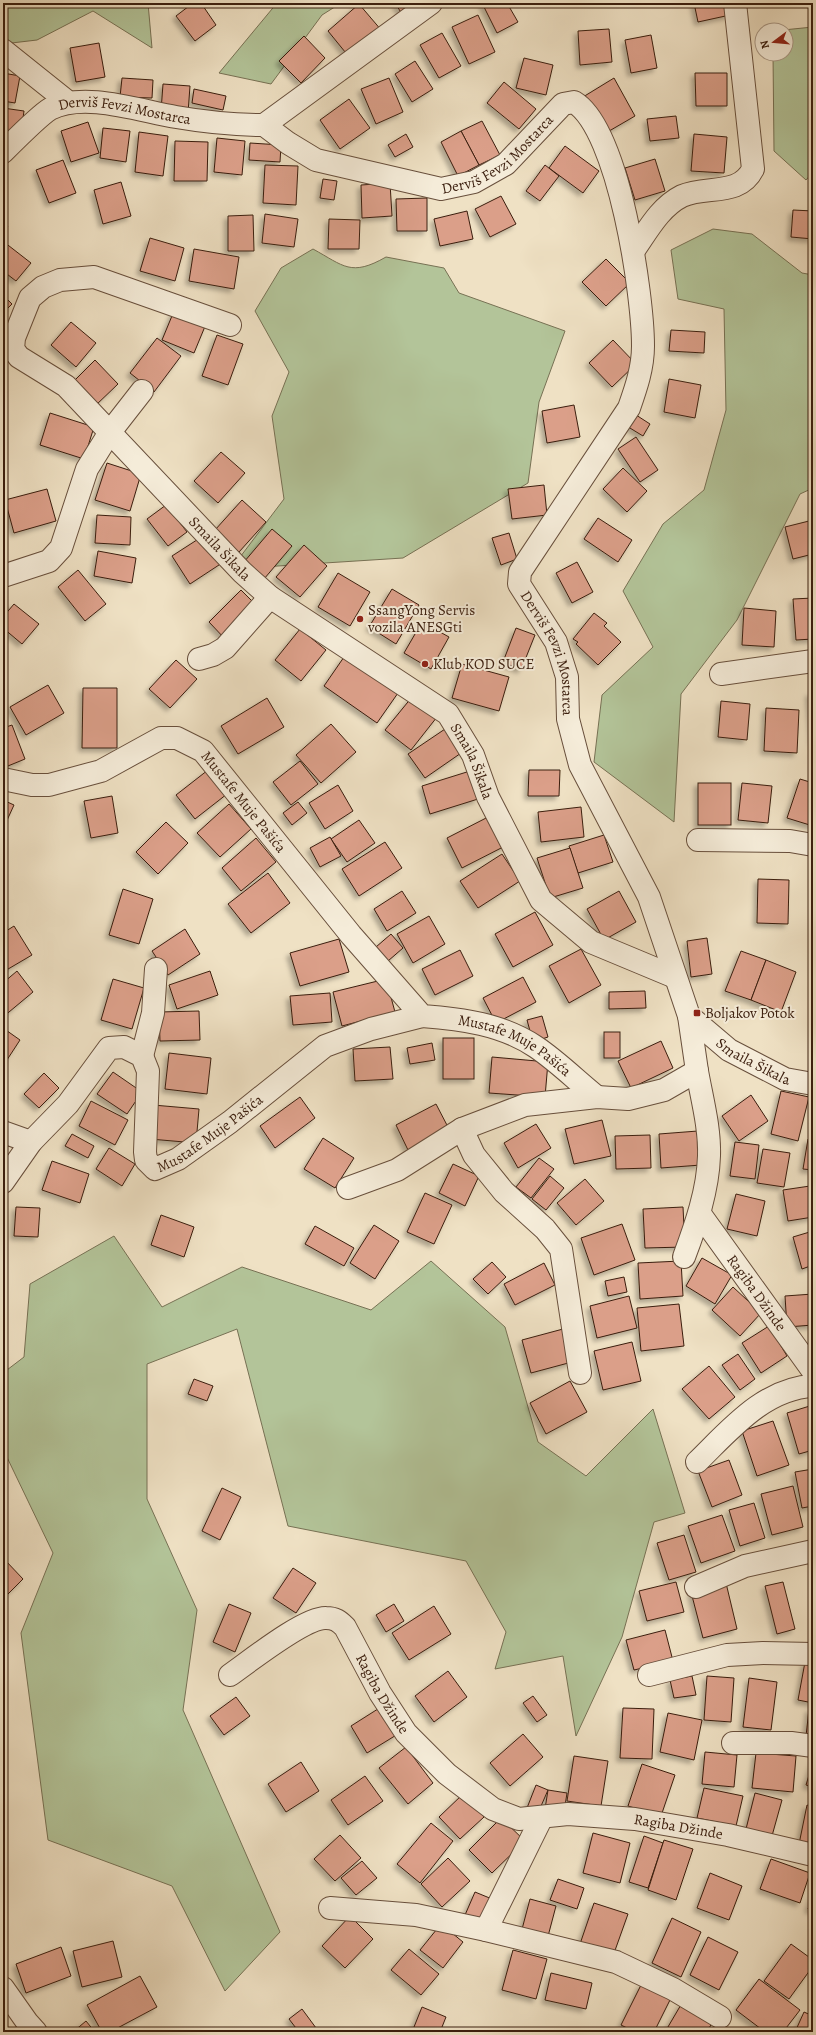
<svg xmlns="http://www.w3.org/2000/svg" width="816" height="2035" viewBox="0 0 816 2035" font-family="Alegreya,serif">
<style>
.green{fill:#b3c499;stroke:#777154}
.building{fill:#db9f89;stroke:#3b1e0e;filter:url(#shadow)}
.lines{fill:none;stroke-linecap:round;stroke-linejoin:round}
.minor-casing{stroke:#684f3c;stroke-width:24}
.minor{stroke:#f5ecd9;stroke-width:22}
.poi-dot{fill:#8f2418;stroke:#f5ecd9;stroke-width:1.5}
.labels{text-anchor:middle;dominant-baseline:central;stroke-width:4;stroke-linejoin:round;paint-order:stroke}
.street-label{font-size:15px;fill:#3b1e0e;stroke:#f5ecd9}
.poi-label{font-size:15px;fill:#3b1e0e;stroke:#f5ecd9;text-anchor:start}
</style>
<defs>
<filter id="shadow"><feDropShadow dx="-3.5" dy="3.5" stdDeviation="2" flood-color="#0004"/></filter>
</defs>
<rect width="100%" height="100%" fill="#efe1c4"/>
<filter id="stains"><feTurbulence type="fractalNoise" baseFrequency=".005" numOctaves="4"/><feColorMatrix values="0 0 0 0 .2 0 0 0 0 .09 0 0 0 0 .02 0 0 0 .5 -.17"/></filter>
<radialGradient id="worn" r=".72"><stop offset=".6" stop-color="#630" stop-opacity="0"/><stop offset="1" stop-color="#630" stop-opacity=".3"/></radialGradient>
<!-- green -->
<g class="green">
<path d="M3,3h145l4,45 -59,-37 -56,29 -34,4z"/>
<path d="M277,3h64l-19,12 -51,69 -52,-11z"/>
<path d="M813,27v145l-7,8 -32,-29 -1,-97h13v-24h-3z"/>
<path d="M713,229l39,5 50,39 11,2v213l-13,6 -63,126 -56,74 -7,128 -80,-60 8,-67 51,-48 -30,-56 40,-67 41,-34 22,-80 -2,-101 -46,-10 -7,-49z"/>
<path d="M313,249c31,17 38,28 73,8l58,11 15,25 106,38 -26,71 -11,81 -125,75 -172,11 53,-70 -12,-83 17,-44 -34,-61 26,-43z"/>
<path d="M114,1236l48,71 80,-40 129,43 60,-49 74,66 33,115 48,34 67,-67 32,104 -31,9 -32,115 -46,99 -13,-80 -68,13 11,-37 -40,-71 -178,-35 -51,-197 -90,35v135l50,111 -14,100 97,222 -55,59 -53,-105 -124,-46 -27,-207 32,-80 -50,-104v-76l21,-16 6,-73z"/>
</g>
<!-- building -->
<g class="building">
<path d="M193,3h8l15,22 -21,16 -19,-25z"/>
<path d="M395,3h26l-19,11z"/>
<path d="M482,3h25l11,19 -21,11z"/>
<path d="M694,3h33l3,12 -32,7z"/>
<path d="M359,4l23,27 -32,27 -22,-27z"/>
<path d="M478,15l17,37 -26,12 -17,-37z"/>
<path d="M609,29l3,33 -32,3 -2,-34z"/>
<path d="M442,33l19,33 -22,12 -19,-33z"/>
<path d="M651,35l6,33 -26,5 -6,-33z"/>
<path d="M304,36l21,22 -24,25 -22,-22z"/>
<path d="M99,43l6,34 -29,5 -6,-34z"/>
<path d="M524,58l29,7 -7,30 -30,-7z"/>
<path d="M415,61l18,28 -21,13 -17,-28z"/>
<path d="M3,73l17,3 -5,27 -12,-2z"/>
<path d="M695,73h32v33h-31z"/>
<path d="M122,78l31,2 -1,18 -32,-1z"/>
<path d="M389,78l14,34 -27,12 -15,-35z"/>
<path d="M614,78l21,38 -31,18 -21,-37z"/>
<path d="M504,82l32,27 -17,20 -32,-26z"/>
<path d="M163,84l27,2 -2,27 -27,-2z"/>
<path d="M194,89l32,7 -3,14 -31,-7z"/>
<path d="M349,99l21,29 -30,21 -20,-29z"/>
<path d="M3,108l21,3 -3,22 -18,-2z"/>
<path d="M676,116l3,22 -29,3 -3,-22z"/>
<path d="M482,121l18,34 -21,10 -18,-34z"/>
<path d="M88,122l11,31 -28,9 -10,-31z"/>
<path d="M103,128l27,3 -4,31 -26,-4z"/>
<path d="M461,131l18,34 -21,11 -17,-34z"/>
<path d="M139,132l29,4 -5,40 -28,-4z"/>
<path d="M406,134l7,13 -18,10 -7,-12z"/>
<path d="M694,134l33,3 -3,36 -33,-2z"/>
<path d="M217,138l28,3 -3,34 -28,-3z"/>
<path d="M175,141l33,1 -1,39h-33z"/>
<path d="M250,143l31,2 -1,17 -31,-2z"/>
<path d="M565,146l34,25 -16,22 -34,-25z"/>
<path d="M655,159l10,32 -30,9 -10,-32z"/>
<path d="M63,160l13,33 -27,10 -13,-33z"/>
<path d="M265,165l33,1 -2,39 -33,-2z"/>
<path d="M545,165l14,11 -19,25 -14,-10z"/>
<path d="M323,179l14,2 -3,19 -14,-2z"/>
<path d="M121,182l10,34 -28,8 -9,-34z"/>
<path d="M390,183l2,33 -30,2 -1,-33z"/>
<path d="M501,196l15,28 -26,13 -15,-28z"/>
<path d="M427,198v33h-30l-1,-32z"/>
<path d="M793,210l20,1v28l-22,-2z"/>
<path d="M467,211l6,28 -33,7 -6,-27z"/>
<path d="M265,214l33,5 -4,28 -32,-4z"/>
<path d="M253,215l1,36h-26v-35z"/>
<path d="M329,219l31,1 -1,29h-31z"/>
<path d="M3,221l5,6 -5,4z"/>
<path d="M150,238l34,10 -9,33 -35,-10z"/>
<path d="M4,242l27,21 -15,18 -13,-10z"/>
<path d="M194,249l45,8 -5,32 -45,-8z"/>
<path d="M606,259l24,24 -24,23 -24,-24z"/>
<path d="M3,295l9,9 -9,9z"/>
<path d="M174,311l32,13 -12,29 -32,-13z"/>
<path d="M71,322l25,21 -20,24 -25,-22z"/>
<path d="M671,330l34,2 -1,21 -35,-2z"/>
<path d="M217,335l26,9 -15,41 -26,-9z"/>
<path d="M157,338l24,18 -27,36 -24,-19z"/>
<path d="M613,340l23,24 -24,23 -23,-24z"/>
<path d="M95,360l23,24 -23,22 -22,-24z"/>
<path d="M669,379l32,6 -6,33 -31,-6z"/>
<path d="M574,405l6,32 -33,6 -5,-32z"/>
<path d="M3,410l4,1 -4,22z"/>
<path d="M50,413l44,14 -10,32 -44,-14z"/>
<path d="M633,413l17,11 -7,12 -18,-11z"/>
<path d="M636,437l22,33 -18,12 -22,-33z"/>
<path d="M221,452l24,21 -27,30 -24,-22z"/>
<path d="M3,455l3,1 -3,30z"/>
<path d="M107,463l34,11 -11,37 -35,-11z"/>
<path d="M623,468l24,23 -20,21 -24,-23z"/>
<path d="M544,485l3,30 -35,4 -4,-30z"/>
<path d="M47,489l9,32 -42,12 -9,-33z"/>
<path d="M242,500l24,22 -27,30 -24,-22z"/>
<path d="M166,505l21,27 -19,14 -21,-27z"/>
<path d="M97,515l34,2 -1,28 -35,-2z"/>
<path d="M598,518l34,22 -14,22 -34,-23z"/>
<path d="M813,520v34l-20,5 -8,-32z"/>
<path d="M272,529l20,17 -28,33 -20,-17z"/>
<path d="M509,533l8,26 -16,6 -9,-27z"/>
<path d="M203,536l19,27 -32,21 -18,-28z"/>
<path d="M304,545l23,21 -27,31 -24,-20z"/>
<path d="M98,551l38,7 -4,25 -38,-7z"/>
<path d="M577,562l16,30 -21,11 -16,-30z"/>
<path d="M78,570l28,34 -21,17 -27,-34z"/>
<path d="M338,573l32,19 -20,34 -32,-19z"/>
<path d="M392,589l27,16 -23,39 -27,-17z"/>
<path d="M241,590l17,17 -32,33 -17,-18z"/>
<path d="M813,598v41l-17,1 -3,-41z"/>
<path d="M14,604l25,20 -17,20 -19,-16v-11z"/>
<path d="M744,608l32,3 -2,36 -32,-2z"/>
<path d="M594,613l13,10 -3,3 17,16 -23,23 -22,-21 2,-2 -5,-3z"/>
<path d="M422,622l27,15 -18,32 -27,-16z"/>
<path d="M516,628l19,7 -14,35 -18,-8z"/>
<path d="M300,629l26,21 -25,31 -26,-21z"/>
<path d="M344,657l54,36 -21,30 -53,-37z"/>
<path d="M176,660l21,19 -27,29 -21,-19z"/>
<path d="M462,664l47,13 -10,34 -47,-13z"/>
<path d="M48,685l16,28 -38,22 -16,-28z"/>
<path d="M83,688h34v60h-35z"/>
<path d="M809,693h4v48z"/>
<path d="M412,697l25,20 -26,33 -26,-20z"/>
<path d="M267,698l17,29 -46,27 -17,-28z"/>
<path d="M721,701l29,3 -3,36 -29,-3z"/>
<path d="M766,708l33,2 -2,43 -33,-2z"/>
<path d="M331,724l25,28 -35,31 -25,-28z"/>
<path d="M12,725l13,34 -22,9v-40z"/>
<path d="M448,727l16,24 -39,27 -17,-24z"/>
<path d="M300,761l18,23 -27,21 -18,-23z"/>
<path d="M208,770l19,24 -32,25 -19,-24z"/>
<path d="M529,770h31l-1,26h-31z"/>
<path d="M470,771l8,28 -48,15 -8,-28z"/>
<path d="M800,779l13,4v43l-26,-8z"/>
<rect x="698" y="783" width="33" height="42"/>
<path d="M742,783l30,3 -4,37 -30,-3z"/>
<path d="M338,785l15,26 -28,18 -16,-26z"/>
<path d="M112,796l6,37 -27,5 -7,-37z"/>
<path d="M3,800l11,5 -11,24z"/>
<path d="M298,802l9,11 -15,12 -9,-12z"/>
<path d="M229,804l22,25 -31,28 -23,-24z"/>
<path d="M581,807l3,30 -43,5 -3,-30z"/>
<path d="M492,815l15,30 -45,23 -15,-30z"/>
<path d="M359,820l16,23 -28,19 -16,-23z"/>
<path d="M166,822l22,21 -30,31 -22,-22z"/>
<path d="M604,835l9,27 -35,11 -9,-27z"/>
<path d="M330,837l11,19 -21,11 -10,-19z"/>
<path d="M256,838l20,24 -35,29 -19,-23z"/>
<path d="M385,842l17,26 -43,28 -17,-27z"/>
<path d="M570,848l13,40 -33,10 -13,-40z"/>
<path d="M502,854l18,27 -42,27 -18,-27z"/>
<path d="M268,873l22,30 -39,30 -23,-29z"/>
<path d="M758,879l31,1 -1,44 -31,-1z"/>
<path d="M123,889l30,10 -14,45 -30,-9z"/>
<path d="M402,891l14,22 -29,18 -13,-22z"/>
<path d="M619,891l17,31 -32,18 -17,-31z"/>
<path d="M535,912l18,33 -40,22 -18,-33z"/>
<path d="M429,916l16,28 -32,19 -16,-29z"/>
<path d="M14,926l18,29 -29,17v-39z"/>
<path d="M185,929l15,25 -32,21 -16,-24z"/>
<path d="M391,934l12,14 -15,13 -12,-14z"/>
<path d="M707,938l5,36 -21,3 -4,-36z"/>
<path d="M339,939l10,33 -49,14 -10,-33z"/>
<path d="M581,949l20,36 -32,18 -20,-37z"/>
<path d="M460,950l13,26 -38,19 -13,-26z"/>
<path d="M741,951l25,9 -15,40 -26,-9z"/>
<path d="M766,960l30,12 -15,40 -30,-12z"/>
<path d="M17,971l16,21 -30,25v-34z"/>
<path d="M210,971l8,24 -41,14 -8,-24z"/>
<path d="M523,977l13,25 -40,21 -13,-25z"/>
<path d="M113,979l31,9 -12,41 -31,-9z"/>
<path d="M386,979l9,33 -53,14 -9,-34z"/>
<path d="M645,991l1,17 -37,1v-17z"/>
<path d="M330,993l2,29 -39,3 -3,-29z"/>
<path d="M199,1011l1,29 -40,1 -1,-29z"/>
<path d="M542,1016l6,21 -15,5 -6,-22z"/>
<path d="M3,1028l17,12 -17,26z"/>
<rect x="604" y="1032" width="16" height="26"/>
<rect x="443" y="1038" width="31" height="41"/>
<path d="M661,1041l12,27 -42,20 -13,-27z"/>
<path d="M432,1043l3,17 -25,4 -3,-16z"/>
<path d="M390,1047l3,32 -38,2 -2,-32z"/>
<path d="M169,1053l42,5 -4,36 -42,-5z"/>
<path d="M492,1057l56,5 -3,35 -56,-4z"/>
<path d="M113,1072l29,20 -15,22 -30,-20z"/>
<path d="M44,1073l15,15 -20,20 -15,-14z"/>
<path d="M781,1091l28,6 -11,44 -27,-7z"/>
<path d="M751,1095l17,26 -29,20 -17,-25z"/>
<path d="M300,1097l15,21 -40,30 -15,-22z"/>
<path d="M91,1101l37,19 -13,25 -36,-19z"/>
<path d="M436,1104l13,25 -41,21 -12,-25z"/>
<path d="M153,1105l46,4 -3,34 -46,-4z"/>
<path d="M602,1120l9,36 -37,8 -9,-35z"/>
<path d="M536,1124l15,24 -33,20 -14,-25z"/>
<path d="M698,1131l3,34 -40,3 -2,-34z"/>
<path d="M72,1134l22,12 -6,12 -23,-12z"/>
<path d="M650,1135l1,33 -35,1 -1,-33z"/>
<path d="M323,1138l31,20 -19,30 -31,-19z"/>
<path d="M808,1139l5,1v30l-10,-1z"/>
<path d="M735,1142l24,3 -4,34 -25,-3z"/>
<path d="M109,1148l26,16 -13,22 -26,-17z"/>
<path d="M763,1149l27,4 -6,34 -27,-4z"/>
<path d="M539,1158l15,11 -23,29 -15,-11z"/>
<path d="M52,1161l37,13 -9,29 -38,-13z"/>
<path d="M453,1164l26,12 -14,30 -26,-13z"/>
<path d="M550,1176l14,12 -18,22 -14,-11z"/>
<path d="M585,1179l19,22 -28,24 -19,-22z"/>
<path d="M810,1186l3,31 -25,4 -5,-31z"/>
<path d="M425,1193l27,12 -18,39 -27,-12z"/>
<path d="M736,1194l29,7 -8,35 -30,-7z"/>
<path d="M16,1207l24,1 -2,29 -24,-1z"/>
<path d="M683,1207l2,40 -40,1 -2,-39z"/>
<path d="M161,1215l33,12 -10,30 -33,-12z"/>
<path d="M622,1224l13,36 -41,15 -13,-37z"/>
<path d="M374,1225l25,16 -24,38 -25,-16z"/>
<path d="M315,1226l39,22 -10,18 -39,-22z"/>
<path d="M813,1231v34l-11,4 -9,-32z"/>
<path d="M702,1258l30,17 -17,29 -29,-18z"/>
<path d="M681,1261l2,35 -43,3 -2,-36z"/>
<path d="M492,1262l14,15 -18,17 -15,-15z"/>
<path d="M544,1263l11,22 -40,20 -11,-21z"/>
<path d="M624,1277l3,15 -19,4 -3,-15z"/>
<path d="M733,1287l28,26 -21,23 -28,-26z"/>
<path d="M813,1294v31l-26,2 -2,-31z"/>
<path d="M629,1296l8,32 -40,10 -7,-32z"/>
<path d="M679,1304l5,42 -43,5 -4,-43z"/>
<path d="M769,1326l18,30 -26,17 -19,-30z"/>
<path d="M563,1329l9,33 -41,11 -9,-33z"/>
<path d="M632,1342l9,39 -38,9 -9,-39z"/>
<path d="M738,1354l17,25 -15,11 -18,-25z"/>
<path d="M709,1366l26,31 -26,22 -27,-30z"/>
<path d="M194,1379l19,7 -6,15 -19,-7z"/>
<path d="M570,1381l17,31 -41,22 -16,-31z"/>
<path d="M813,1405v45l-14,4 -12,-41z"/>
<path d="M773,1421l16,44 -32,11 -15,-45z"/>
<path d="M729,1460l13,35 -30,12 -14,-36z"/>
<path d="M813,1469v37l-11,2 -7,-36z"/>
<path d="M793,1486l10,41 -31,8 -11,-41z"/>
<path d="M222,1488l19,9 -21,43 -18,-9z"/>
<path d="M754,1503l11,35 -25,8 -11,-36z"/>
<path d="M722,1515l13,36 -34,12 -13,-37z"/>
<path d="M684,1535l12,37 -27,8 -12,-37z"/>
<path d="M5,1560l18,19 -15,15 -5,-5v-27z"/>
<path d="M293,1568l23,15 -20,30 -23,-15z"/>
<path d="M676,1582l8,30 -37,9 -8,-30z"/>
<path d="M783,1582l12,47 -18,5 -12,-48z"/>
<path d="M726,1583l11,46 -34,9 -12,-46z"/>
<path d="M229,1604l22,9 -16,39 -22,-10z"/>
<path d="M394,1604l10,17 -18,11 -10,-17z"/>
<path d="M434,1606l17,28 -42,26 -17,-27z"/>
<path d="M665,1630l8,31 -39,9 -8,-30z"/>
<path d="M805,1662l8,1v40l-15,-3z"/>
<path d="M448,1671l19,26 -33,25 -19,-26z"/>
<path d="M692,1676l4,19 -22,3 -4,-18z"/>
<path d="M707,1676l27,2 -3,44 -27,-2z"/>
<path d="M749,1678l28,4 -6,48 -28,-3z"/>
<path d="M533,1696l14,19 -10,7 -14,-19z"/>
<path d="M236,1697l14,19 -26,19 -14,-19z"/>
<path d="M381,1707l17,27 -31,19 -16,-27z"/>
<path d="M623,1708l31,1 -2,50 -32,-1z"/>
<path d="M809,1709h4v28l-7,-1z"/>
<path d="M668,1713l34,7 -8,40 -34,-8z"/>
<path d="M523,1734l20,23 -33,29 -20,-23z"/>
<path d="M406,1747l27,36 -25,21 -29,-36z"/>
<path d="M705,1752l32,3 -3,32 -32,-3z"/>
<path d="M756,1753l40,3 -3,36 -41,-4z"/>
<path d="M574,1756l34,5 -7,45 -34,-5z"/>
<path d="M301,1762l18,29 -33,21 -18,-28z"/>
<path d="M813,1762v25l-7,-2z"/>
<path d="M642,1764l33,11 -14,41 -33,-10z"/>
<path d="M365,1776l18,25 -35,24 -17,-25z"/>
<path d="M536,1785l12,5 -10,23 -11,-5z"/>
<path d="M704,1788l39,8 -7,30 -39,-8z"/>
<path d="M548,1790l19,3 -3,19 -19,-3z"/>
<path d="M755,1793l27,7 -12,43 -26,-6z"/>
<path d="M463,1794l21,23 -24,22 -21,-22z"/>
<path d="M807,1805l6,2v45l-15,-3z"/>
<path d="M501,1818l24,23 -33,32 -23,-23z"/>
<path d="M431,1823l22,18 -33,42 -23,-19z"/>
<path d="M593,1833l37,10 -10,40 -37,-10z"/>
<path d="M340,1835l21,23 -26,23 -21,-22z"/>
<path d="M644,1836l19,7 -15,45 -19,-6z"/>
<path d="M664,1840l29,9 -17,51 -28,-10z"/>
<path d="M448,1858l22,23 -28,26 -21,-23z"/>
<path d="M771,1859l39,14 -10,30 -40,-14z"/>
<path d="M362,1861l15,17 -21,17 -15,-17z"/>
<path d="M710,1873l32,13 -13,34 -32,-12z"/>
<path d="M558,1879l26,9 -7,21 -27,-9z"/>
<path d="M475,1892l17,7 -10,23 -17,-7z"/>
<path d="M813,1894v17l-5,-2z"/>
<path d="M530,1899l26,7 -9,34 -26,-7z"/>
<path d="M594,1903l34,11 -15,42 -33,-12z"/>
<path d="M350,1916l23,23 -28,29 -23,-22z"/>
<path d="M672,1918l29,14 -20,45 -29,-14z"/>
<path d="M441,1924l22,18 -20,26 -23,-18z"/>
<path d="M708,1937l30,15 -19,38 -29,-15z"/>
<path d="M113,1941l9,36 -40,10 -9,-36z"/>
<path d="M791,1944l22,16v6l-24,33 -25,-18z"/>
<path d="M61,1947l10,29 -45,17 -10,-29z"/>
<path d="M409,1949l30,25 -18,21 -30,-25z"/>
<path d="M513,1950l34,9 -11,40 -34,-9z"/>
<path d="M551,1973l41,10 -6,26 -41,-9z"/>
<path d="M140,1976l17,31 -47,25h-8l-15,-27z"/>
<path d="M759,1979l41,31 -17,22h-18l-29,-22z"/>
<path d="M642,1983l29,15 -17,34h-19l-14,-7z"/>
<path d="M682,2003l31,18 -6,11h-42z"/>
<path d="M422,2007l24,10 -6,15h-28z"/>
<path d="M302,2009l17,23h-20l-10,-13z"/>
<path d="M804,2012l9,4v16h-18z"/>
<path d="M86,2021l9,11h-22z"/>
</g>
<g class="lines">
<defs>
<g id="minor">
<path d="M3,50l65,52"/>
<path id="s1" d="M264,125l24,18 28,17 125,29 33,-7 32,-18 57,-60 11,-2c45,27 69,193 69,244 0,22 -7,42 -14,62l-109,164 -1,12 37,58 11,35 1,42 12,46 69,132 40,119 40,34 56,29 28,5"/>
<path id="s2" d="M3,152c10,-10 37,-37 47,-43 34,-18 90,2 126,8 29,5 58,8 88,8l167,-122"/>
<path d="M634,250c14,-20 26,-43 48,-54 25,-11 57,1 71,-27l-18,-166"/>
<path id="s3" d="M230,325l-136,-48 -34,3 -17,7 -13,11 -16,40 -1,11 6,8 47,29 176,186 28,25 178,117 25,41 15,42 53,103 50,42 84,35"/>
<path d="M3,576l46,-15 12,-13 26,-79 23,-37 32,-41"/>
<path d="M199,659l14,-4 12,-7 45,-51"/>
<path d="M721,674l92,-13"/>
<path id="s4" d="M3,779l29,6h17l52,-14 60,-33h16l26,13 148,184 71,81c40,3 80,8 114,31 21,14 41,34 61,50"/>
<path d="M698,840l92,1 23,4"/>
<path d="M142,1056l11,-43 3,-44"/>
<path d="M462,1129l12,26 30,37 41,37 16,20 19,124"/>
<path d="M3,1132l28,10"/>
<path id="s5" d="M3,1182l28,-40 37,-38 41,-56 15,-1 18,9 6,15 -3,81 1,8 9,9 23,-10 52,-37 95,-76 46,-17 51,-13"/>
<path d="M348,1188l49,-18 65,-41 63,-24 72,-8 31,2 36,-9 33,-19 -8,-55"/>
<path id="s6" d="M700,1214l113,157"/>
<path d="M684,1257c12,-32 24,-67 25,-101 1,-28 -7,-57 -12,-85"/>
<path d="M697,1462c32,-31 67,-74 116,-76"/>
<path d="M696,1587l49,-21 68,-15"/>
<path id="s7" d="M230,1675c20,-14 75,-58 96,-57 9,0 13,3 19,9l35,66 26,40 41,41 46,35 26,10 49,-5 67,5 93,16 85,20"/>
<path d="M649,1675l78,-20 36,-2 50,1"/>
<path d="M733,1743h58l22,3"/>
<path d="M330,1908l86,7 70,15 130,32 57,27 47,28"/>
<path d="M486,1930l56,-113"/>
<path d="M3,1988l24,34 9,10"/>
</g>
</defs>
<!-- minor casing -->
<use href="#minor" class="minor-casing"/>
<!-- minor -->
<use href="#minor" class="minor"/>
</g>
<!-- markers -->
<g class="poi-dot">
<circle cx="360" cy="619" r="4"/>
<circle cx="425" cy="664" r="4"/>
<rect x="693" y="1009" width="8" height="8" rx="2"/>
</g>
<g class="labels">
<!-- street labels -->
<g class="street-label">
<text stroke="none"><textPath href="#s2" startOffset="140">Derviš Fevzi Mostarca</textPath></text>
<text stroke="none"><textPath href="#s1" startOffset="259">Derviš Fevzi Mostarca</textPath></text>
<text stroke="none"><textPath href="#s3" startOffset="557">Smaila Šikala</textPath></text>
<text stroke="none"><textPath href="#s1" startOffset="964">Derviš Fevzi Mostarca</textPath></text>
<text stroke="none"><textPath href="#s3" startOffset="893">Smaila Šikala</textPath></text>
<text stroke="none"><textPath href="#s4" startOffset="279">Mustafe Muje Pašića</textPath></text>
<text stroke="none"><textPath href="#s4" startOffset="657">Mustafe Muje Pašića</textPath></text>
<text stroke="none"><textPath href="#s1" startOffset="1436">Smaila Šikala</textPath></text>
<text stroke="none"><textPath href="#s5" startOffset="390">Mustafe Muje Pašića</textPath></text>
<text stroke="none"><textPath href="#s6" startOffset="97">Ragiba Džinde</textPath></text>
<text stroke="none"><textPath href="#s7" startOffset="211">Ragiba Džinde</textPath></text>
<text stroke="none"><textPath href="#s7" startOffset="561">Ragiba Džinde</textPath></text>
</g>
<!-- poi labels -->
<g class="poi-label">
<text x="368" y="610">SsangYong Servis<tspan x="368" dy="17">vozila ANESGti</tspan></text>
<text x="433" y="664">Klub KOD SUCE</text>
<text x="705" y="1013">Boljakov Potok</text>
</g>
</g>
<!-- margin -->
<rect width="816" height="2035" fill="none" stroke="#efe1c4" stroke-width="16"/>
<rect x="4" y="4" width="808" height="2027" fill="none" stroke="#3b1e0e" stroke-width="2"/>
<rect x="8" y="8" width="800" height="2019" fill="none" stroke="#3b1e0e"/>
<!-- north arrow -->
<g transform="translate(774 42) rotate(254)"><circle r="19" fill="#f5ecd9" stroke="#ab9a88"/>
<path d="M0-3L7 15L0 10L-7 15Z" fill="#8f2418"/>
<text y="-6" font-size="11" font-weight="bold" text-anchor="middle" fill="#3b1e0e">N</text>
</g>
<rect width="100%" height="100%" filter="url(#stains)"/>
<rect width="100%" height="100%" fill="url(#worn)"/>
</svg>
